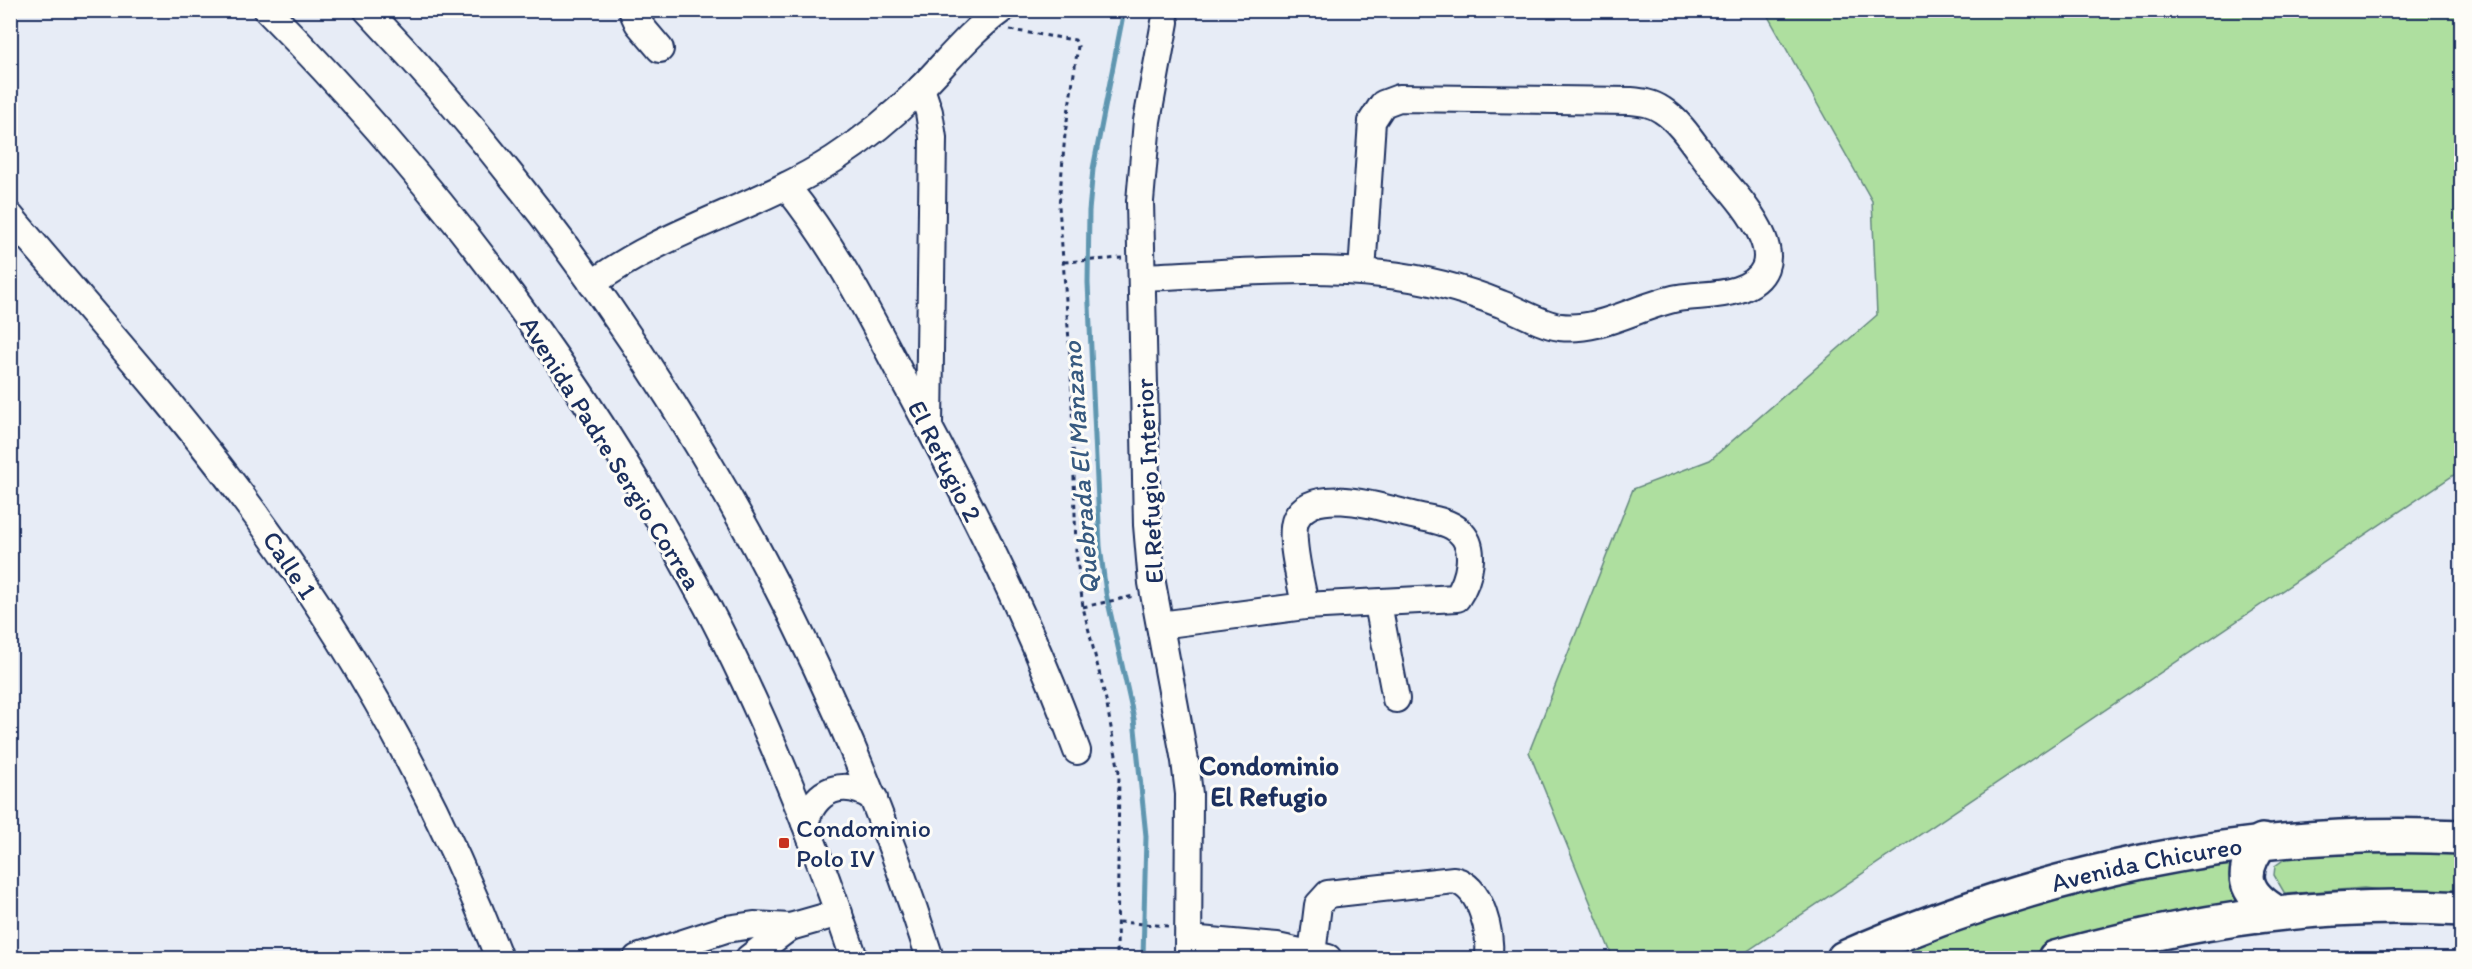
<svg xmlns="http://www.w3.org/2000/svg" width="2472" height="969" viewBox="0 0 2472 969" font-family="Itim,sans-serif">
<style>
.green{fill:#aedf9f;stroke:#64877e;stroke-width:1.5}
.lines{fill:none;stroke-linecap:round;stroke-linejoin:round}
.stream{stroke:#5e96b0;stroke-width:5}
.minor-casing{stroke:#1b2f5e;stroke-width:30}
.major-casing{stroke:#1b2f5e;stroke-width:38}
.path{stroke:#1b2f5e;stroke-width:3;stroke-dasharray:4.5 4.5;stroke-linecap:butt}
.minor{stroke:#fdfcf7;stroke-width:26}
.major{stroke:#fdfcf7;stroke-width:33}
.poi-dot{fill:#c8321e;stroke:#fdfcf7;stroke-width:2}
.labels{text-anchor:middle;dominant-baseline:central;stroke-width:6;stroke-linejoin:round;paint-order:stroke}
.street-label{font-size:26px;fill:#1b2f5e;stroke:#fdfcf7}
.poi-label{font-size:26px;fill:#1b2f5e;stroke:#fdfcf7;text-anchor:start}
.water-label{font-size:27px;font-style:italic;fill:#375a80;stroke:#fdfcf7}
.neighbourhood-label{font-size:27px;font-weight:bold;fill:#1b2f5e;stroke:#fdfcf7}
</style>
<rect width="100%" height="100%" fill="#e7ecf6"/>
<filter id="ink" filterUnits="userSpaceOnUse"><feTurbulence type="fractalNoise" baseFrequency=".0167" numOctaves="2"/><feDisplacementMap in="SourceGraphic" scale="12" xChannelSelector="R" yChannelSelector="G"/><feConvolveMatrix kernelMatrix="1 2 1 2 8 2 1 2 1" color-interpolation-filters="sRGB"/></filter>
<g filter="url(#ink)">
<!-- green -->
<g class="green">
<path d="M1765,11h696v459l-724,488h-124l-84,-206 104,-263 77,-29 167,-145 -5,-114z"/>
<path d="M2300,848l161,2v46l-41,-1 -56,-7 -79,6 -11,-19 1,-9z"/>
<path d="M2238,854l10,49 -167,36 -62,19h-151l152,-54z"/>
</g>
<g class="lines">
<!-- stream -->
<path class="stream" d="M1124,10l-31,159 -4,42 -1,72 12,263 6,47 28,126 12,117 -3,122"/>
<defs>
<g id="minor">
<path d="M267,10c173,175 323,376 439,594 60,113 107,233 148,354"/>
<path d="M367,10c256,269 451,595 563,948"/>
<path d="M632,10l6,13 22,26"/>
<path d="M1165,22l-18,99 -7,80 7,324 5,58 33,178 4,33 -1,164"/>
<path d="M921,88l8,24 4,26 -4,286"/>
<path d="M786,186c50,61 85,132 122,202 63,117 124,238 169,363"/>
<path d="M10,216c81,96 166,190 240,291 102,138 187,291 249,451"/>
<path d="M1142,277c80,-3 161,-12 240,-3 40,4 82,15 119,30 19,7 39,20 59,23 40,5 80,-22 118,-29 19,-3 41,-2 59,-8 71,-24 -3,-96 -28,-126 -14,-18 -28,-42 -47,-54 -10,-7 -20,-8 -31,-9l-232,-3 -16,6 -11,17 -10,151"/>
<path d="M592,284c74,-55 166,-76 242,-125 31,-20 59,-43 85,-69 27,-27 50,-57 82,-80"/>
<path d="M1378,604l18,95"/>
<path d="M1160,625l145,-19 152,-8c12,-18 21,-51 2,-67 -11,-11 -32,-12 -47,-16 -28,-7 -99,-31 -116,4 -8,18 6,66 9,87"/>
<path d="M805,823c11,-35 39,-45 69,-25"/>
<path d="M1189,939l88,8 51,11"/>
<path d="M1312,954l6,-49 10,-11 126,-14c28,7 37,53 35,78"/>
<path d="M637,958l89,-29 28,-4 36,2 49,-14"/>
<path d="M749,958l41,-31"/>
</g>
<g id="major">
<path d="M2262,841c-24,32 -19,52 15,72"/>
<path id="s1" d="M1844,958c194,-86 405,-132 618,-121"/>
<path d="M2055,958c132,-37 269,-58 407,-49"/>
</g>
</defs>
<!-- minor casing -->
<use href="#minor" class="minor-casing"/>
<!-- major casing -->
<use href="#major" class="major-casing"/>
<!-- path -->
<g class="path">
<path d="M1010,30l65,10 3,6 -13,88 -6,72 12,162 5,183 7,56 23,93 13,72 -2,186"/>
<path d="M1064,262l58,-4"/>
<path d="M1083,607l51,-11"/>
<path d="M1119,922l49,4"/>
</g>
<!-- minor -->
<use href="#minor" class="minor"/>
<!-- major -->
<use href="#major" class="major"/>
</g>
</g>
<!-- markers -->
<rect class="poi-dot" x="778" y="837" width="12" height="12" rx="3"/>
<g class="labels">
<!-- street labels -->
<g class="street-label">
<text transform="translate(611 453) rotate(58)">Avenida Padre Sergio Correa</text>
<text transform="translate(945 461) rotate(63)">El Refugio 2</text>
<text transform="translate(1149 481) rotate(-93)">El Refugio Interior</text>
<text transform="translate(290 565) rotate(56)">Calle 1</text>
<text stroke="none"><textPath href="#s1" startOffset="318">Avenida Chicureo</textPath></text>
</g>
<!-- poi labels -->
<g class="poi-label">
<text x="796" y="828">Condominio<tspan x="796" dy="30">Polo IV</tspan></text>
</g>
<!-- water labels -->
<g class="water-label">
<text transform="translate(1080 468) rotate(-94)">Quebrada El Manzano</text>
</g>
<!-- neighbourhood labels -->
<g class="neighbourhood-label">
<text x="1269" y="765">Condominio<tspan x="1269" dy="31">El Refugio</tspan></text>
</g>
</g>
<!-- margin -->
<rect width="2472" height="969" fill="none" stroke="#fdfcf7" stroke-width="36"/>
<rect x="18" y="18" width="2436" height="933" fill="none" stroke="#1b2f5e" stroke-width="2" filter="url(#ink)"/>
</svg>
